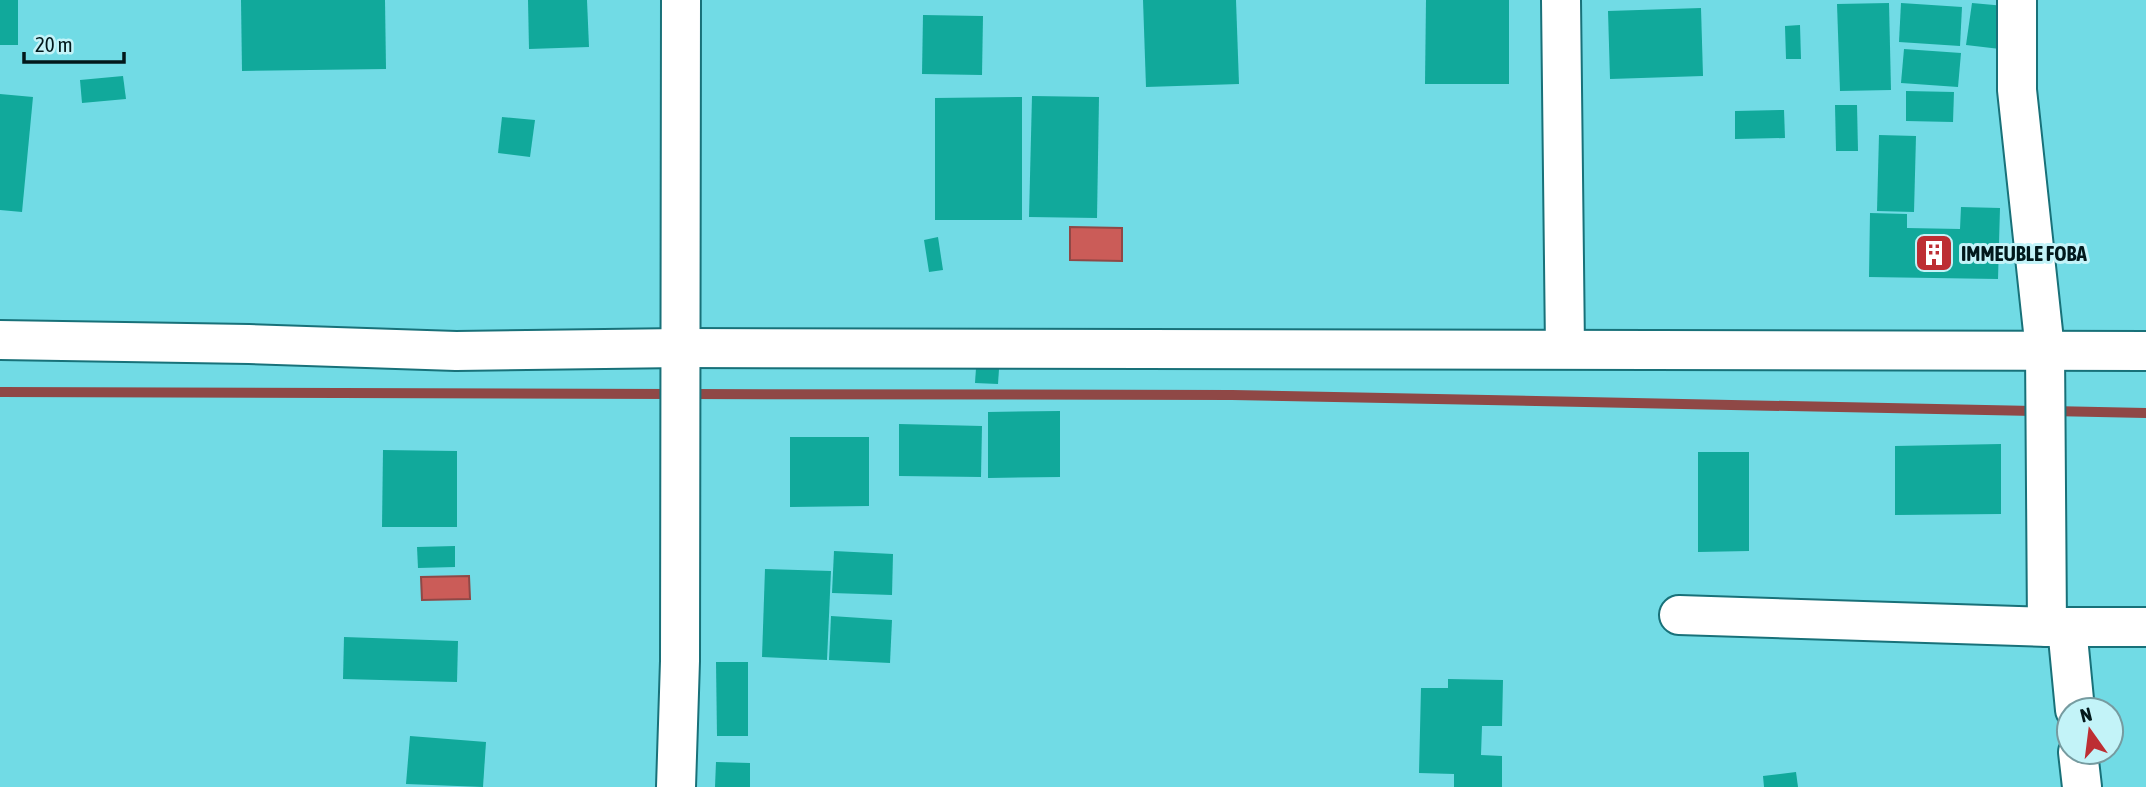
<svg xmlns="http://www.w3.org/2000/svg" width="2146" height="787" viewBox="0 0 2146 787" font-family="'Asap Condensed',sans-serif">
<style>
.water{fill:#cb5c58;stroke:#8f4846;stroke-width:2}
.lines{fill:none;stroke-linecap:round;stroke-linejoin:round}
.stream{stroke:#8f4846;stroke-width:10}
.building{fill:#11a99b}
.minor-casing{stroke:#187179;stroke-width:42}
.minor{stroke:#fff;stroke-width:38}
.labels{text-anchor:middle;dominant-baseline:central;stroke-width:6;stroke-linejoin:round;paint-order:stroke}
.poi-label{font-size:21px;font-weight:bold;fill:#02181b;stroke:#c3f3f8;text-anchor:start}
</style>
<rect width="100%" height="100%" fill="#71dbe5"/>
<!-- water -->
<g class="water">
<path d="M1070,227l52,1v33l-52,-1z"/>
<path d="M469,576l1,23 -48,1 -1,-23z"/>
</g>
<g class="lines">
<!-- stream -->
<g class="stream">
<path d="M0,392l671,2"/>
<path d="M687,394l545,1 804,16"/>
<path d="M2051,411l95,2"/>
</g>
</g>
<!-- building -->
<g class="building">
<rect x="0" y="0" width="18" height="45"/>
<path d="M241,0h144l1,69 -144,2z"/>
<path d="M528,0h59l2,47 -60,2z"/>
<path d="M1143,0h93l3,84 -93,3z"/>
<path d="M1426,0h83v84h-84z"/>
<path d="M1889,3l2,87 -51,1 -3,-87z"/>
<path d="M1901,3l61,4 -2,39 -61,-4z"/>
<path d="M1972,3l33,3 -5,43 -34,-4z"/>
<path d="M1701,8l2,68 -93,3 -2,-68z"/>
<path d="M923,15l60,1 -1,59 -60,-1z"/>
<path d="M1800,25l1,34h-15l-1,-33z"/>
<path d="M1904,49l57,4 -3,34 -57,-4z"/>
<path d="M123,76l3,23 -44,4 -2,-23z"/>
<path d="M1906,91l48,1 -1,30 -47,-1z"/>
<path d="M0,94l33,3 -11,115 -22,-2z"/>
<path d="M1032,96l67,1 -2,121 -68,-1z"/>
<path d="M1022,97v123h-87v-122z"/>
<path d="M1835,105h22l1,46h-22z"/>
<path d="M1784,110l1,28 -50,1v-28z"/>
<path d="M502,117l33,3 -5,37 -32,-4z"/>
<path d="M1879,135l37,1 -2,76 -37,-1z"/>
<path d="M1961,207l39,1 -2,71 -129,-2 1,-64 37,1v14l53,1z"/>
<path d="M938,237l5,33 -14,2 -5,-32z"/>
<path d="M976,368l23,1 -1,15 -23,-1z"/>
<path d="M1060,411v66l-72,1v-66z"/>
<path d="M899,424l83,2 -1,51 -82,-1z"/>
<path d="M790,437h79v69l-79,1z"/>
<path d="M2001,444v70l-106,1v-69z"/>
<path d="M383,450l74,1v76h-75z"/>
<path d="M1698,452h51v99l-51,1z"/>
<path d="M455,546v21l-37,1 -1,-21z"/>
<path d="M834,551l59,3 -1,41 -60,-2z"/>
<path d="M765,569l66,2 -4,89 -65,-3z"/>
<path d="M831,616l61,4 -2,43 -61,-3z"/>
<path d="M344,637l114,4 -1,41 -114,-3z"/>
<path d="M716,662h32v74h-31z"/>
<path d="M1448,679l55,1 -1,46h-20l-1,29 21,1v31h-48v-13l-35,-1 2,-85h27z"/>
<path d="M410,736l76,6 -3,45 -77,-3z"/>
<path d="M716,762l34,1v24h-35z"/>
<path d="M1796,772l2,15h-34l-1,-11z"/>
</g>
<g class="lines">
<defs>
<g id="minor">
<path d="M1561,0l4,349"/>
<path d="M2017,0v90l28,260 2,277"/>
<path d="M0,340l249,4 207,7 225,-3 1465,3"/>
<path d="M1679,615l368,12h99"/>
<path d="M2067,627l8,83"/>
<path d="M2078,752l4,35"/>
<path d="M676,787l4,-126 1,-661"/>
</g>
</defs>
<!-- minor casing -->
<use href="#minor" class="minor-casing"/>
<!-- minor -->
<use href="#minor" class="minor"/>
</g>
<!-- icons -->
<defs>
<symbol id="building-square" viewBox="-11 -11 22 22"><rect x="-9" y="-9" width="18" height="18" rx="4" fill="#bd2e33" stroke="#c3f3f8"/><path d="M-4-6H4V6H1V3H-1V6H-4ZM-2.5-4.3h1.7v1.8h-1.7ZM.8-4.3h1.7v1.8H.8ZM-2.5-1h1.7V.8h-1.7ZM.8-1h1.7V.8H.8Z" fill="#fff"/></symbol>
</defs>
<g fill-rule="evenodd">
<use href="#building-square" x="1912" y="231" width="44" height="44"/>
</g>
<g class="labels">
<!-- poi labels -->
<g class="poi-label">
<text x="1961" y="253">IMMEUBLE FOBA</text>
</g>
</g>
<!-- north arrow -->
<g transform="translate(2090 731) rotate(346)"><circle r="33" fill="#c3f3f8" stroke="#769ba0" stroke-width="2"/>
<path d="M0-5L12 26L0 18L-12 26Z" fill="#bd2e33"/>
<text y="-10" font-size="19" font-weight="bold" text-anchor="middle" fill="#02181b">N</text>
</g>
<!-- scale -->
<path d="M24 52v10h100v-10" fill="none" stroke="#02181b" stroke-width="3.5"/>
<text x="35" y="52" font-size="21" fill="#02181b" stroke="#c3f3f8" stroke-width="5" paint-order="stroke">20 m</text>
</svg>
